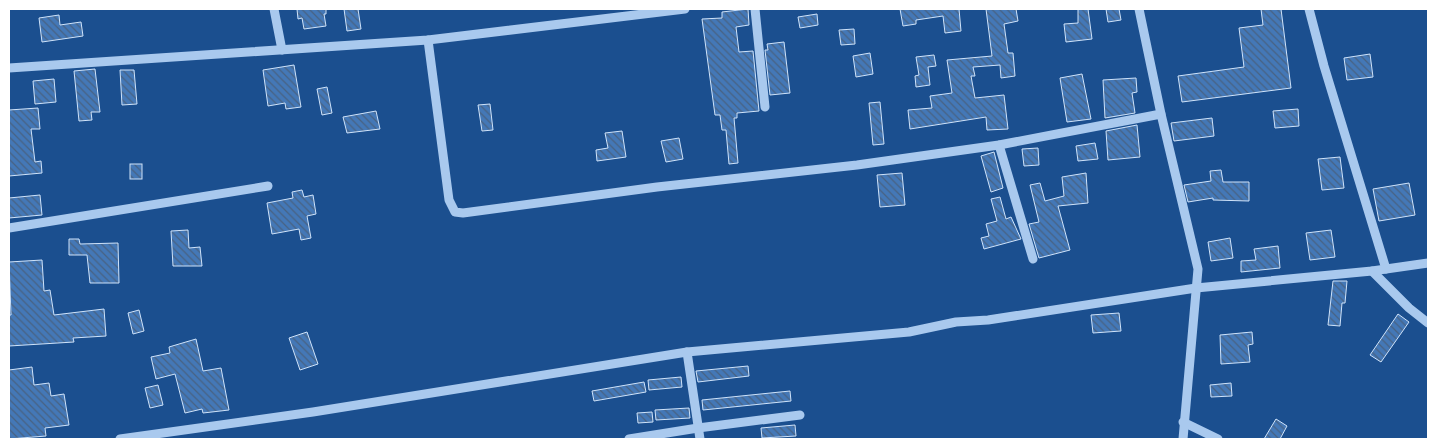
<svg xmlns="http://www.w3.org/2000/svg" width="1437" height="448" viewBox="0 0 1437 448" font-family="Arial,sans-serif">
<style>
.building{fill:url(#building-back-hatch);stroke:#cfe3fa}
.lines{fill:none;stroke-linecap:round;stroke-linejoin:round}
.minor{stroke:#a9c9ee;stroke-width:9}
</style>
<defs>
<pattern id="building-back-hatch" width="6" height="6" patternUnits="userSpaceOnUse" patternTransform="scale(1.25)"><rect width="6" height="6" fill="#4478b7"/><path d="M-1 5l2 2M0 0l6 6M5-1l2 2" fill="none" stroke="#486282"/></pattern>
</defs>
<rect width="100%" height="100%" fill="#1b4f8f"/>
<!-- building -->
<g class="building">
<path d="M297,9h29v5h-2l2,12 -22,3 -2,-11 -4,1z"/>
<path d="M344,9h14l3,20 -14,2z"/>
<path d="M748,9l1,16 -13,2 3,25 14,-1 6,60 -22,2v5h-3l4,45 -9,1 -3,-34h-4l-2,-15h-5l-13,-96 20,-1v-6z"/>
<path d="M900,9h59l2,22 -16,2 -2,-17 -27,4v4l-13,2z"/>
<path d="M986,9h30l2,12 -14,3 4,29h5l2,23 -14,2 -1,-13 -27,2 2,9h-4l4,22 29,-3 4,34 -21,1 -1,-13 -76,12 -2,-19 24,-2 -2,-12 22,-3 -5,-33 45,-4z"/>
<path d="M1078,9h10l4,30 -26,3 -2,-18 14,-1z"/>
<path d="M1106,9h13l2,11 -13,2z"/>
<path d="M1261,9h20l10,79 -109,14 -4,-26 66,-9 -5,-39 24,-3z"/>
<path d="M817,14l1,11 -18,3 -2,-11z"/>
<path d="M59,15l1,10 21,-3 2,14 -41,6 -3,-24z"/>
<path d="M854,29l1,15 -14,1 -2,-15z"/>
<path d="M784,42l6,51 -20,2 -5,-45h3l-1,-6z"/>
<path d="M870,53l3,21 -17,3 -3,-21z"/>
<path d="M1370,54l3,23 -26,3 -3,-22z"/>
<path d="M934,55l2,11 -8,1 2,18 -14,2 -1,-11 4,-1 -3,-18z"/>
<path d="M294,65l7,42 -15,2 -1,-6 -17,3 -5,-36z"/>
<path d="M95,69l5,43h-9l1,8 -13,1 -5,-50z"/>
<path d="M120,70h14l3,34 -15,1z"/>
<path d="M1082,74l9,45 -24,3 -7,-44z"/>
<path d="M1136,78l1,14 -5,1 3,20 -30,5 -2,-38z"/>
<path d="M54,79l2,23 -21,2 -2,-23z"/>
<path d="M327,87l5,26 -10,2 -5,-26z"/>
<path d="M880,102l4,42 -11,1 -4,-42z"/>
<path d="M490,104l3,26 -11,1 -4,-26z"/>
<path d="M38,108l2,21h-9l4,33 6,-1 1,12 -33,3v-66z"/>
<path d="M1298,109l1,17 -24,2 -2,-17z"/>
<path d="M376,111l4,18 -33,4 -4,-16z"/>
<path d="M1212,118l2,18 -40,5 -3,-18z"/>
<path d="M1137,125l3,32 -32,3 -2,-29z"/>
<path d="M622,131l4,26 -29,4 -1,-11 12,-2 -3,-15z"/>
<path d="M679,138l4,21 -17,3 -5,-21z"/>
<path d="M1095,143l3,16 -20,2 -2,-15z"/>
<path d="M1038,148l1,17 -15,1 -2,-17z"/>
<path d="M994,152l9,36 -12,4 -10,-36z"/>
<path d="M1340,157l4,31 -22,2 -4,-31z"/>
<rect x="130" y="164" width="12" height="15"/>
<path d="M1221,170l2,12h26v19l-36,-1v-2l-25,4 -4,-17 27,-4 -1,-10z"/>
<path d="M902,173l3,32 -25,2 -3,-32z"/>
<path d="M1086,173l2,30 -30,3 12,44 -31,8 -10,-34 10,-2 -9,-37 10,-2 5,18 19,-5 -2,-19z"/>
<path d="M1409,183l6,32 -36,6 -6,-32z"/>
<path d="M302,190l2,7 9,-2 3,19 -9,2 4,22 -10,2 -2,-11 -27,5 -5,-31 26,-5 -1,-6z"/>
<path d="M40,195l2,20 -33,3v-20z"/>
<path d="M1000,197l6,22 5,-2 10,22 -37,10 -3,-11 8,-2 -3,-12 11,-3 -6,-22z"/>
<path d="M188,230l1,18 11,-1 2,19h-29l-2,-35z"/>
<path d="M1331,230l4,27 -25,3 -4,-27z"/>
<path d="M1230,238l3,20 -22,3 -3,-19z"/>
<path d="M69,239h10l1,5 38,-1 1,40h-29l-3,-28h-18z"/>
<path d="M1278,246l2,22 -39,4v-11l15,-1 -2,-11z"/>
<path d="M42,260l2,31 6,-1 4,25 50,-6 2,27 -33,2 1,4 -65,4v-31h2l-2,-53z"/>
<path d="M1333,281h14l-2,22h-3l-2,23 -12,-1z"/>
<path d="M139,310l5,21 -11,3 -5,-21z"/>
<path d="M1119,313l2,18 -28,2 -2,-18z"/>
<path d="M1398,314l11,8 -28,40 -11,-7z"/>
<path d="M307,332l11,32 -18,6 -11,-32z"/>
<path d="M1252,332l1,12 -5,1 2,17 -29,2 -1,-29z"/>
<path d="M196,339l7,32 18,-3 8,42 -26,3 -1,-4 -17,4 -10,-39 -19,5 -5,-22 19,-4 -1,-6z"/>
<path d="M748,366l1,10 -51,6 -2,-11z"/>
<path d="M32,367l2,18 15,-2 2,13 13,-2 5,31 -24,3 1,8 -37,3v-69z"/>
<path d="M681,377l1,10 -33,3 -1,-10z"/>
<path d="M644,382l2,10 -52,9 -2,-10z"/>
<path d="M1231,383l1,13 -21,1 -1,-12z"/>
<path d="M158,385l5,20 -13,3 -5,-20z"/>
<path d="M790,391l1,10 -88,9 -1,-10z"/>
<path d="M689,408l1,10 -34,2 -1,-10z"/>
<path d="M652,412l1,10 -15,1 -1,-10z"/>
<path d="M1276,419l11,7 -7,13h-16z"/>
<path d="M795,425l1,11 -34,2 -1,-10z"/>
</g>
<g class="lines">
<!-- minor -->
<g class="minor">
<path d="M274,9l8,41"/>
<path d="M755,9l10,98"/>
<path d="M1139,9l22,105 37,155 -15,170"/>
<path d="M1309,9l15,57 62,203"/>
<path d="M428,40l21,160 6,12 8,1 194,-26 200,-22 142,-20 162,-31"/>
<path d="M9,68l419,-28 257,-31"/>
<path d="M999,145l34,114"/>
<path d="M9,228l259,-42"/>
<path d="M1372,271l37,37 19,15"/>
<path d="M687,352l13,87"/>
<path d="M1183,422l35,17"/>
<path d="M120,439l193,-27 374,-60 222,-20 47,-10 32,-2 208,-32 176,-17 56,-8"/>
<path d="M629,439l69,-11 102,-13"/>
</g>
</g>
<!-- border -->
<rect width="1437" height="448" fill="none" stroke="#ffffff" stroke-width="20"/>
</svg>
